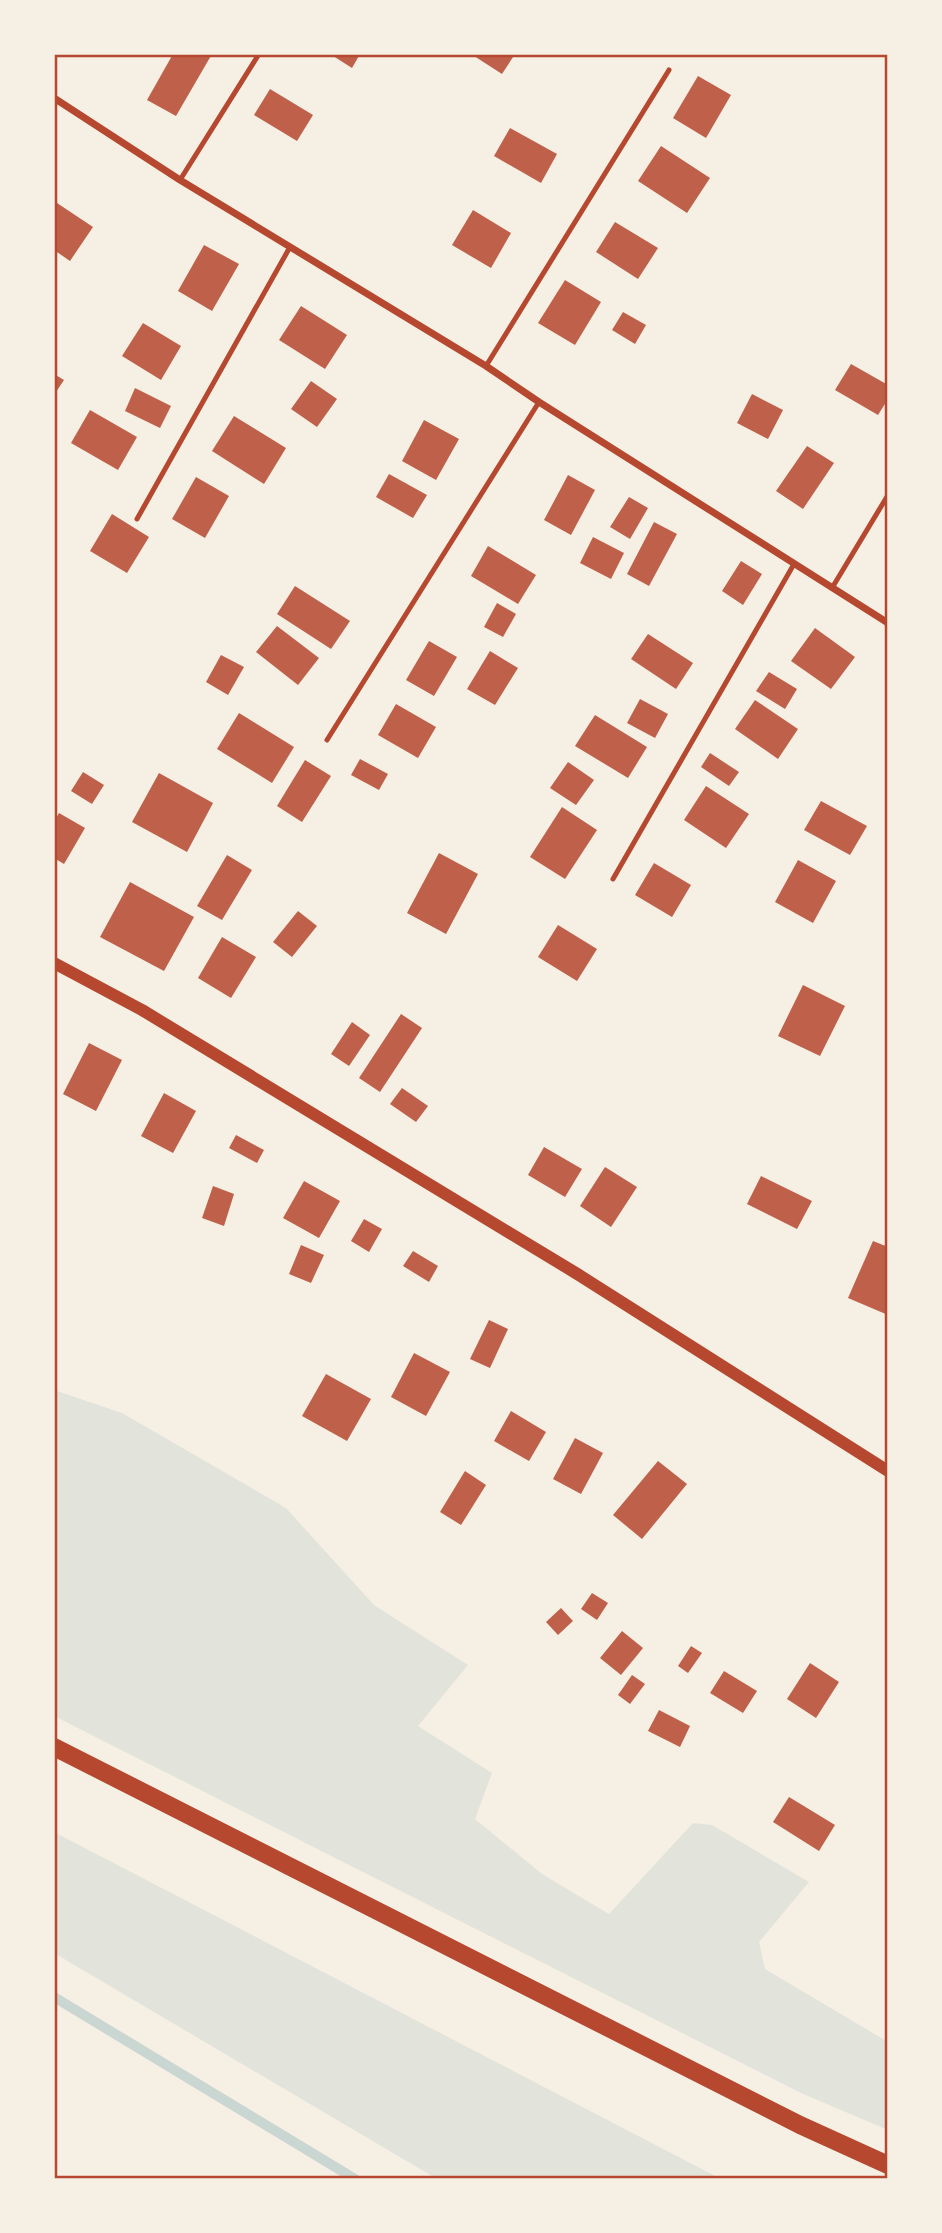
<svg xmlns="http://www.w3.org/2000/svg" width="942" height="2233" viewBox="0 0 942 2233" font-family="Arial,sans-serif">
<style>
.green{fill:#e2e4dc}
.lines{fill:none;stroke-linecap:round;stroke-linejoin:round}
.stream{stroke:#c9d6d2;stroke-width:10}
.building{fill:#bf614a}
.service{stroke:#b5482f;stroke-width:5}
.minor{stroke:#b5482f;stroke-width:7}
.tertiary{stroke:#b5482f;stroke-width:12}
.primary{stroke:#b5482f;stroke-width:18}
.neatline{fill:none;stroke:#b5482f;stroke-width:2.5}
</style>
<rect width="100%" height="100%" fill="#f6efe4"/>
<!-- green -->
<g class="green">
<path d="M54,1390l68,23 164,95 88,97 94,60 -50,61 74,47 -17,46 67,55 67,40 84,-91 19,2 97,57 -50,60 6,27 123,73v88l-87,-37 -747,-377z"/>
<path d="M54,1832l667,347h-284l-383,-226z"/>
</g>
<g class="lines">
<!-- stream -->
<path class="stream" d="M54,1997l301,182"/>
</g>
<!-- building -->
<g class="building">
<path d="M173,54h39l-36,62 -29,-16z"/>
<path d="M330,54h30l-8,14z"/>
<path d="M471,54h44l-13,20z"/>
<path d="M698,76l33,19 -25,43 -33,-20z"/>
<path d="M270,89l43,26 -16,26 -43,-26z"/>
<path d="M510,128l47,26 -16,29 -47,-27z"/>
<path d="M661,146l49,32 -23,35 -49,-32z"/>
<path d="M54,201l39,26 -23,34 -16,-11z"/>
<path d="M473,210l38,23 -20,35 -39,-23z"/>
<path d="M615,222l43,26 -20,31 -42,-27z"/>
<path d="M204,245l35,19 -27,47 -34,-20z"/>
<path d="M565,280l36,22 -26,43 -37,-22z"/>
<path d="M301,306l46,29 -22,34 -46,-29z"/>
<path d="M623,312l23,13 -11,19 -23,-14z"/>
<path d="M143,323l38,23 -20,34 -39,-24z"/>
<path d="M851,364l37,21v14l-10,16 -43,-25z"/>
<path d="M54,374l10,6 -10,15z"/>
<path d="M311,381l26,18 -20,28 -26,-18z"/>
<path d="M135,388l36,18 -11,22 -35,-17z"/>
<path d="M752,394l31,16 -15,29 -31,-16z"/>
<path d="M90,410l47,27 -19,33 -47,-27z"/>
<path d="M234,416l52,32 -22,36 -52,-33z"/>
<path d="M424,420l35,19 -23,41 -34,-19z"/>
<path d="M807,446l27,17 -31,46 -27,-18z"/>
<path d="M389,474l38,21 -14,23 -37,-21z"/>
<path d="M568,475l27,15 -24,45 -27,-15z"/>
<path d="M196,477l33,19 -24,42 -33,-19z"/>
<path d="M629,497l19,11 -18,31 -20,-12z"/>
<path d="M112,514l37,23 -22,36 -37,-22z"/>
<path d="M654,522l23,12 -28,52 -22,-12z"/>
<path d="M593,537l31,16 -13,26 -31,-16z"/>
<path d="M488,546l48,29 -18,29 -47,-28z"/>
<path d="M741,561l21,13 -19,31 -21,-14z"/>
<path d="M295,586l55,35 -19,28 -54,-35z"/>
<path d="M497,603l19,11 -13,23 -19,-10z"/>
<path d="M277,626l42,32 -21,27 -42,-33z"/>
<path d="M815,628l40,29 -24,32 -40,-28z"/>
<path d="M648,634l45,29 -17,26 -45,-30z"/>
<path d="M429,641l28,16 -23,39 -28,-16z"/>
<path d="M490,651l28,17 -23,37 -28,-16z"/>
<path d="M221,655l23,12 -16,28 -22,-13z"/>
<path d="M769,672l28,17 -12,20 -29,-18z"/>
<path d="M640,699l28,15 -13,24 -28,-15z"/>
<path d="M755,700l43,29 -20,30 -43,-30z"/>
<path d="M396,704l40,23 -18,31 -40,-23z"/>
<path d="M239,713l55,34 -22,36 -55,-34z"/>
<path d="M595,715l52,32 -19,31 -53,-32z"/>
<path d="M710,753l29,19 -10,14 -28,-19z"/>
<path d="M360,759l28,15 -9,16 -28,-15z"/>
<path d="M305,760l26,16 -29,46 -25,-16z"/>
<path d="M568,762l26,18 -18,25 -26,-17z"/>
<path d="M83,772l21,13 -12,19 -21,-13z"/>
<path d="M159,773l54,30 -26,49 -55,-30z"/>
<path d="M706,786l43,28 -23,34 -42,-28z"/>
<path d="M821,801l46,25 -17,29 -46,-25z"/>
<path d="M562,807l35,23 -32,49 -35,-22z"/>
<path d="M59,813l26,15 -21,36 -10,-6v-36z"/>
<path d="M439,853l39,21 -32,60 -39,-21z"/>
<path d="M227,855l25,15 -30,50 -25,-14z"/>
<path d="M798,860l38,21 -23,42 -38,-21z"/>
<path d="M654,863l37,22 -19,32 -37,-22z"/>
<path d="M130,882l64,35 -30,54 -64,-34z"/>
<path d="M298,911l19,15 -25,31 -19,-15z"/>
<path d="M558,925l39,24 -20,32 -39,-24z"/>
<path d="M222,937l34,20 -25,41 -33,-20z"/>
<path d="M803,985l42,21 -25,50 -42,-20z"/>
<path d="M401,1014l21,14 -42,64 -21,-14z"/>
<path d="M352,1022l18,13 -21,31 -18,-12z"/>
<path d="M89,1043l33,17 -26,51 -33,-17z"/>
<path d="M402,1088l26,18 -12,16 -26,-18z"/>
<path d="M164,1093l32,18 -23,42 -32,-17z"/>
<path d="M236,1135l28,15 -7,13 -28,-15z"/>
<path d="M544,1147l38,22 -17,28 -37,-22z"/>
<path d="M605,1167l32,20 -26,40 -31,-21z"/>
<path d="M761,1176l51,25 -15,28 -50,-25z"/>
<path d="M304,1181l36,20 -21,37 -36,-20z"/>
<path d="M213,1186l21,8 -10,32 -22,-8z"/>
<path d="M364,1219l18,10 -13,23 -18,-11z"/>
<path d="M873,1241l15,6v68l-40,-17z"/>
<path d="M301,1245l23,10 -13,28 -22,-9z"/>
<path d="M413,1251l25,15 -9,16 -26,-16z"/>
<path d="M489,1320l19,9 -18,39 -20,-9z"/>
<path d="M414,1353l36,19 -24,44 -35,-19z"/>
<path d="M326,1374l45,25 -24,42 -45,-25z"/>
<path d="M511,1411l35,21 -17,29 -35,-20z"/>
<path d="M575,1438l28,15 -22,41 -28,-15z"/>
<path d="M658,1461l29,23 -45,55 -29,-24z"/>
<path d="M465,1471l21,14 -25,40 -21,-13z"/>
<path d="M592,1593l16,10 -11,17 -16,-11z"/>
<path d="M561,1608l12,13 -15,14 -12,-13z"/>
<path d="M622,1631l21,17 -22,27 -21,-17z"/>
<path d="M691,1646l11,7 -14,20 -10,-7z"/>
<path d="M810,1663l29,19 -23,36 -29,-19z"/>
<path d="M724,1671l33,20 -14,22 -33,-20z"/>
<path d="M632,1675l13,9 -15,20 -12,-9z"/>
<path d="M659,1710l31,16 -10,21 -32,-16z"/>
<path d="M789,1797l46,28 -16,26 -46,-29z"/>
</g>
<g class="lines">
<!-- service -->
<g class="service">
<path d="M180,180l79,-126"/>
<path d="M486,366l183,-296"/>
<path d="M137,519l153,-272"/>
<path d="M832,588l56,-93"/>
<path d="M327,740l212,-338"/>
<path d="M613,879l181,-315"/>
</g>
<!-- minor -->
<path class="minor" d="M54,98l126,82 306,186 53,36 349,221"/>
<!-- tertiary -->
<path class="tertiary" d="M54,963l88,47 437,265 309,196"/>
<!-- primary -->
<path class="primary" d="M54,1747l746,378 88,40"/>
</g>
<!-- border -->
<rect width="942" height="2233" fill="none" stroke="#f6efe4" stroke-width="112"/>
<rect x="56" y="56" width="830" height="2121" class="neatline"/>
</svg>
